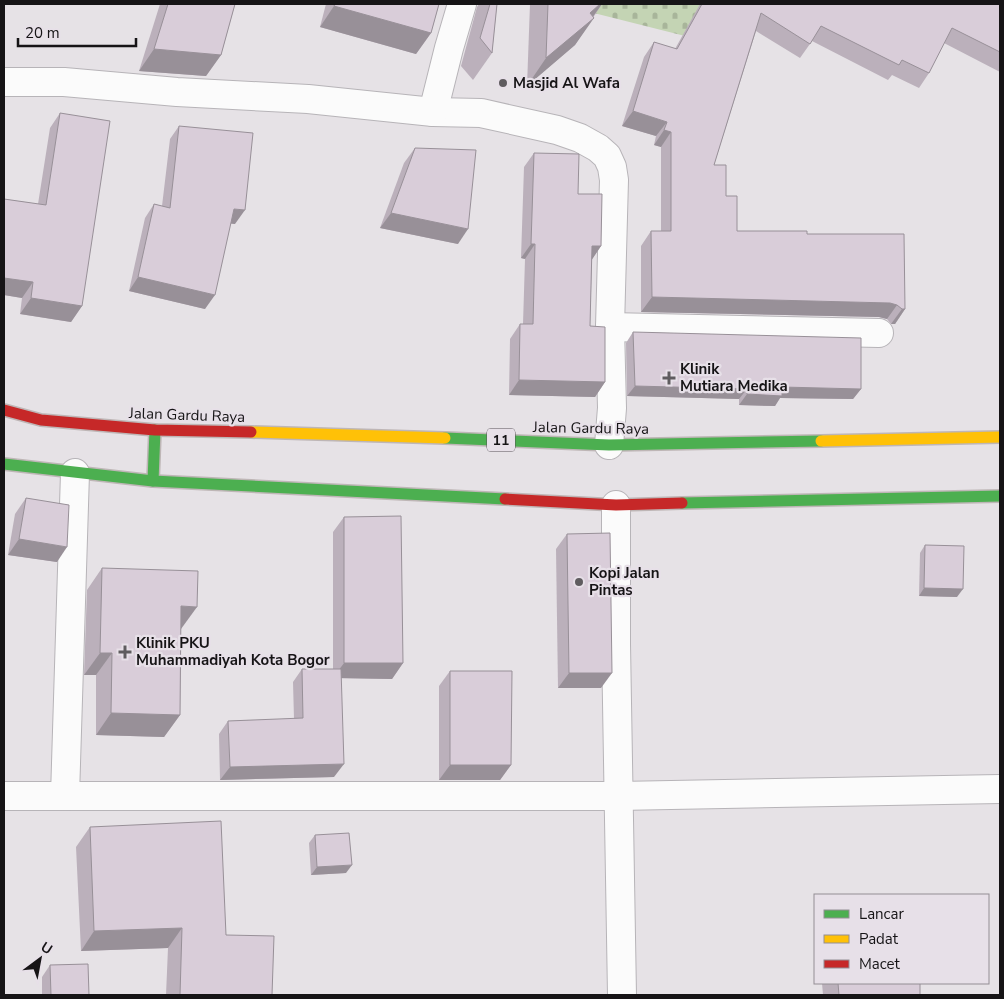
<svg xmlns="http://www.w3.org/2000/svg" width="1004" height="999" viewBox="0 0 1004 999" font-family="'Nunito Sans',sans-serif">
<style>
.cemetery{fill:url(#cemetery-stones)}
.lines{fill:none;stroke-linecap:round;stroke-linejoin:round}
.street-casing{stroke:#b7b4b8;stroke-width:30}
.fast-casing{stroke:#beb6b6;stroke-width:14}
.slow-casing{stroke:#beb6b6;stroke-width:14}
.jam-casing{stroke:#beb6b6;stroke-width:14}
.street{stroke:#fbfbfb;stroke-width:28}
.fast{stroke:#4caf50;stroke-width:11}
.slow{stroke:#ffc107;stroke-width:11}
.jam{stroke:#c62828;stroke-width:11}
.wall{fill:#bbb0bb}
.shaded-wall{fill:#989098}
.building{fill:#d9cdd9;stroke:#989098}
.poi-dot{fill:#5f5c5f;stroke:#e7e0e8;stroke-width:2}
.labels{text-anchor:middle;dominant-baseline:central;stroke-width:4.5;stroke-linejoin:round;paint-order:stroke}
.shield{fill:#e7e0e8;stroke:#555155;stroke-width:1}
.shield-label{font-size:14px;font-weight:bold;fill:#161416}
.poi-label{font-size:15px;font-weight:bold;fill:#161416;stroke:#e7e0e8;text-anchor:start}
.street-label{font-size:15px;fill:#161416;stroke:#e7e0e8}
</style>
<defs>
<pattern id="cemetery-stones" width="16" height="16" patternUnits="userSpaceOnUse" patternTransform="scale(1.25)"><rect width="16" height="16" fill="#c4d4b4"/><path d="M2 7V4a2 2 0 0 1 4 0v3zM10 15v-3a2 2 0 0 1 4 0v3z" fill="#a8b59a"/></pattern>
</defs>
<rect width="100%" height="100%" fill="#e6e2e6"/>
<!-- cemetery -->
<path class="cemetery" d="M558,4h150l-19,33z"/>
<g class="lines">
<defs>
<g id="street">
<path d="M4,82h60l113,10 131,7 125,13 48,1 76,17 23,8 18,10 9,8 5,11 2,13 -4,147 2,81 -3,37"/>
<path d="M433,112l16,-64 13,-44"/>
<path d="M610,327l269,6"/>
<path d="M616,505v139l6,351"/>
<path d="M4,796h614l382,-7"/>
<path d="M65,796l10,-323"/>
</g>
<g id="fast">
<path d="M445,438l164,7 212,-4"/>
<path d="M4,464l149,17 352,18"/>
<path d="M153,481l2,-51"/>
<path d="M682,503l318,-7"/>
</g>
<g id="slow">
<path d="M251,432l194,6"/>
<path d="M821,441l179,-4"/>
</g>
<g id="jam">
<path d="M4,410l37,10 114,10 96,2"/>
<path d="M505,499l111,6 66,-2"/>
</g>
</defs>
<!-- street casing -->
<use href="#street" class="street-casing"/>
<!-- fast casing -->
<use href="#fast" class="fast-casing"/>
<!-- slow casing -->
<use href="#slow" class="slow-casing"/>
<!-- jam casing -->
<use href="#jam" class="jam-casing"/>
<!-- street -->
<use href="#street" class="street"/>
<!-- fast -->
<use href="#fast" class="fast"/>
<!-- slow -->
<use href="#slow" class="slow"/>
<!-- jam -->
<use href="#jam" class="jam"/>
</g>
<!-- wall -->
<g class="wall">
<path d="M160,4h75l-14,51 -15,21 -67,-5z"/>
<path d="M326,4h113l-8,29 -15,21 -96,-27z"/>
<path d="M479,4h18l-5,49 -19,27 -12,-14 16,-59z"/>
<path d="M530,4h72l-27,41 -48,41z"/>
<path d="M700,4h300v68l-56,-29 -15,30 -10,15 -27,-13 -4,5 -76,-39 -12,17 -44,-27 -42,134 12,31 11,35 70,3 98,75 -10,15h-4l-4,-5 -8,-2 -238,-5v-66l10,-15h10v-84l-7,-2 2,-9 -34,-10 22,-69 10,-15 21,7z"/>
<path d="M60,113l22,193 -11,16 -51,-8 2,-16 -18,-3v-96l34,5 12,-76z"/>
<path d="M179,126l56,98 -4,-1 -26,86 -76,-18 16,-73 9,-14 8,2 8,-67z"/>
<path d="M415,148l43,96 -78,-16 24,-65z"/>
<path d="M534,153l44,41 23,52 -9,13 -2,67 15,56 -10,15 -86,-2 1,-56 10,-15h3l2,-65 -4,-1 3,-91z"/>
<path d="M633,332l228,57 -8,10 -73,-1 -5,8 -36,-1v-6l-112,-3 -1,-53z"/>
<path d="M26,498l31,64 -49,-7 7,-41z"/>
<path d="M344,517l59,146 -11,16 -51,-1 -7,99 -114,3 -1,-46 9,-13 66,-2 -1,-37 9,-13h31v-137z"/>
<path d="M567,534l34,154h-43l-2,-139z"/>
<path d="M925,545l32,52 -38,-1 1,-43z"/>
<path d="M102,568l79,61 -1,86 -16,22 -68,-2v-60h-12l3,-85z"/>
<path d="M450,671l61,94 -11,15h-61v-94z"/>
<path d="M90,827l136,108 46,60h-106l2,-47 -87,3 -5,-104z"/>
<path d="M315,835l31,38 -35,2 -2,-32z"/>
<path d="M50,965l39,30h-47v-18z"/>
<path d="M822,983h98v12h-97z"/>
</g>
<!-- shaded-wall -->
<g class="shaded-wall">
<path d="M600,4h2l-13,18 5,-4 -19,27 -48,41 19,-28 44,-45z"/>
<path d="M334,6l97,27 -15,21 -96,-27z"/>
<path d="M154,49l67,6 -15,21 -67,-5z"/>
<path d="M633,111l34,11 -11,14 -34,-10z"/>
<path d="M664,130l7,2 -10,15 -7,-2z"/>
<path d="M234,209l11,1 -10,14 -11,-1z"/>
<path d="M391,213l77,16 -10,15 -78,-16z"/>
<path d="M531,244h4l-10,15 -4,-1z"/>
<path d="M592,246h9l-10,15z"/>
<path d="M138,277l77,18 -10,14 -76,-18z"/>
<path d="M4,278l29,4 -11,16 -18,-3z"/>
<path d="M652,297l238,6 7,2 -10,14 -8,-2 -238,-5z"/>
<path d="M31,298l51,8 -11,16 -51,-8z"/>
<path d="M902,309h3l-10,15h-4z"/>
<path d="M519,380l86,2 -10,15 -86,-2z"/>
<path d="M635,386l112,3 -8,10 -112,-3z"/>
<path d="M782,387l79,2 -8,10 -73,-1 -5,8 -36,-1 8,-11z"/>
<path d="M19,539l48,8 -10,15 -49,-7z"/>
<path d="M924,588l39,1 -6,8 -38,-1z"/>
<path d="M181,606l16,1 -16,22z"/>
<path d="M100,653h12l-16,22h-12z"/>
<path d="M344,663h59l-11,16 -59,-1z"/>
<path d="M569,673h43l-11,15h-43z"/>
<path d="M111,713l69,2 -16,22 -68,-2z"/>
<path d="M344,764l-10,13 -114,3 10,-13z"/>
<path d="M450,765h61l-11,15h-61z"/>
<path d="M352,865l-6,8 -35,2 6,-8z"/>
<path d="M182,928l-14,20 -87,3 13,-20z"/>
</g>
<!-- building -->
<g class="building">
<path d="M168,4h67l-14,51 -67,-6z"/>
<path d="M335,4h104l-8,29 -97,-27z"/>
<path d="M490,4h7l-5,49 -12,-15z"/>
<path d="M548,4h52l-10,9 4,5 -48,40z"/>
<path d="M702,4h298v48l-48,-24 -23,45 -27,-13 -3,5 -78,-39 -11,18 -49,-31 -47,152h12v31h11v35h70v3h97l1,75h-3l-5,-4 -7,-2 -238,-6 -1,-66h20v-99l-7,-2 3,-8 -34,-11 21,-69 23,7z"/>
<path d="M60,113l50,8 -28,185 -51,-8 2,-16 -29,-4v-79l42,6z"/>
<path d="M179,126l74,7 -8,77 -11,-1 -19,86 -77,-18 16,-73 16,4z"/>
<path d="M415,148l61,2 -8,79 -77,-16z"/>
<path d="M534,153l45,1 -1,40h24l-1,52h-9l-2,80 15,1v55l-86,-2 1,-56h13l2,-80h-4z"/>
<path d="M633,332l228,6v51l-79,-2v9l-35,-2v-5l-112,-3z"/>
<path d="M26,498l43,7 -2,42 -48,-8z"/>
<path d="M401,516l2,147h-59v-146z"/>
<path d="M610,533l2,140h-43l-2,-139z"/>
<path d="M925,545l39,1 -1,43 -39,-1z"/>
<path d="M102,568l96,3 -1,36 -16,-1 -1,109 -69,-2 1,-60h-12z"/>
<path d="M302,669h39l3,95 -114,3 -2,-46 75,-3z"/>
<path d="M450,671h62l-1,94h-61z"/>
<path d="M221,821l5,114 48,1 -2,59h-92l2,-67 -88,3 -4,-104z"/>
<path d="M349,833l3,32 -35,2 -2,-32z"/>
<path d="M88,964l1,31h-38l-1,-30z"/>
<path d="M838,983h82v12h-81z"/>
</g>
<!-- markers -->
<g class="poi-dot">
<circle cx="503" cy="83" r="5"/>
<path d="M666.5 370.5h5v5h5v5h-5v5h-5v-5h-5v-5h5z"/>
<circle cx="579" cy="582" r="5"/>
<path d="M122.5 644.5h5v5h5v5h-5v5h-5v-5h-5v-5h5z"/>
</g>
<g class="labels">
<!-- shield labels -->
<rect class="shield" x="487" y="428.5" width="28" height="23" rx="4"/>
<g class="shield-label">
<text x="501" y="440">11</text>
</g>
<!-- poi labels -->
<g class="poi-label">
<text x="513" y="83">Masjid Al Wafa</text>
<text x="680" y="369">Klinik<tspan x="680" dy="17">Mutiara Medika</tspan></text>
<text x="589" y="573">Kopi Jalan<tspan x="589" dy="17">Pintas</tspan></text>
<text x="136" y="643">Klinik PKU<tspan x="136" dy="17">Muhammadiyah Kota Bogor</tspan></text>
</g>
<!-- street labels -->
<g class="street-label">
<text transform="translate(187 415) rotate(2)">Jalan Gardu Raya</text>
<text transform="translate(591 428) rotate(1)">Jalan Gardu Raya</text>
</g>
</g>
<!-- border -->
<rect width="1004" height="999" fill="none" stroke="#161416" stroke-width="10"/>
<!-- legend -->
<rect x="814" y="894" width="175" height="90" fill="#e7e0e8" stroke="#938e94"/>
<rect x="824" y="910" width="25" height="8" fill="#4caf50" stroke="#938e94"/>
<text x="859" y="919" font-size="15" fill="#161416">Lancar</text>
<rect x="824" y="935" width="25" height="8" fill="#ffc107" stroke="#938e94"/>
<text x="859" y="944" font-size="15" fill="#161416">Padat</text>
<rect x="824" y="960" width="25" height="8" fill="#c62828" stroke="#938e94"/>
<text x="859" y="969" font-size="15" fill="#161416">Macet</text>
<!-- north arrow -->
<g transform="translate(40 959) rotate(32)" stroke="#e7e0e8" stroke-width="4" paint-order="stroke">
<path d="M0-4L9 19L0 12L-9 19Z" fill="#161416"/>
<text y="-8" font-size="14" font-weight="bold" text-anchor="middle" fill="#161416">U</text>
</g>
<!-- scale -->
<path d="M18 38v8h118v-8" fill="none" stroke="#161416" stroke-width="2.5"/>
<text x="25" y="38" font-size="15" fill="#161416" stroke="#e7e0e8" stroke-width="4" paint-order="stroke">20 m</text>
</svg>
